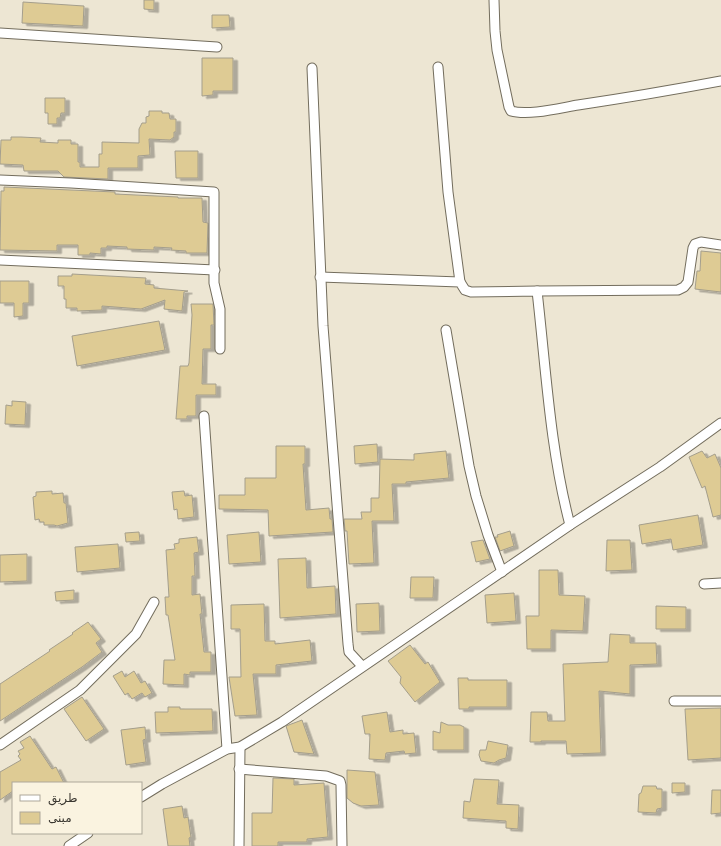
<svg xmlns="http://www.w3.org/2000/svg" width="721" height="846" viewBox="0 0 721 846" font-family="'DejaVu Sans',Cairo,sans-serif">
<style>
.building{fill:#decb94;stroke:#a49e8c;filter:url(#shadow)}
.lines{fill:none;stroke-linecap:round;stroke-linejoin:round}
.street-casing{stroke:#736d5d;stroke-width:11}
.street{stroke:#fff;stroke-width:9}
</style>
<defs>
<filter id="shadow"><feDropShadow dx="4.5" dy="2.5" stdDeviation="0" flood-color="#0004"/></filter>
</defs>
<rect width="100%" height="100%" fill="#ede6d3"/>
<!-- building -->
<g class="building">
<path d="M144,0h10v10l-10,-1z"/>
<path d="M23,2l61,4 -1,20 -61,-3z"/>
<path d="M212,15h17l1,12 -18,1z"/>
<path d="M202,58h31v33h-20v4l-11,1z"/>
<path d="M45,98h20v15h-4l-1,5h-3v6h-9v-11h-3z"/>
<path d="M149,111h13v2h7l1,6h6v13h-2v5l-4,3 -21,-1 1,16 -12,1v12h-30v11l-44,-2 -6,-6h-34l-1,-6 -23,-1 1,-24h10v-3h10l20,1 -1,4 18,1v-3h13v4h7v18h2v5h19v-13h3v-12l37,1v-14l3,-6h4v-6l3,-1z"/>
<path d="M175,151h23v27h-22z"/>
<path d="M4,187l111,5v2l63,3v1h24l1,24 5,1 -1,30h-21v-2l-15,-1 1,-2 -18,-1v3l-27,-1v-2l-20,-1v2h-6v6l-11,-1v2h-12v-10h-21v6l-57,-1 1,-59h3z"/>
<path d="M701,251l20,2v39l-26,-3 2,-18h3z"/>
<path d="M72,274l74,4 -1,6 9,1v3l34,3 -4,1 -2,19 -18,-2 1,-9 -24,9 -39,-3v4l-25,1v-3h-11v-9h-2v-13h-6v-10h14z"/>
<path d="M0,281h29v22h-6v13l-9,1v-14h-14z"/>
<path d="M191,304h22l1,21h-3v24h-8l-1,35h14v11h-20v21h-9v3h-11l4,-53h8l1,-3 3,-48z"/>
<path d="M159,321l6,29 -88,16 -5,-30z"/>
<path d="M12,401l14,1 -1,23 -20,-1 1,-19 6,1z"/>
<path d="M377,444l1,18 -23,2 -1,-18z"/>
<path d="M276,446h29v18h-2l3,46 23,-2 1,11h2l1,13 -64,4 -1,-26 -49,-1v-14h26v-17h31z"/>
<path d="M446,451l3,27 -43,4v2h-14l2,37h-22l2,42 -25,1 -2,-33h-2l-1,-12h18l-1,-7h10v-14h8l1,-39 34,1v-6z"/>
<path d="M702,451l5,7 8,-4 6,14v47l-8,2 -8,-31 -3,2 -13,-31z"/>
<path d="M52,491v3l11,-1 1,10h2l2,20 -11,3 -3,-1h-10v-3h-4l-1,-3 -4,1 -2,-23 3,-1v-4z"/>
<path d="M184,491l1,5 7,-1 2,22 -16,2 -1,-10 -3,1 -2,-18z"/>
<path d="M698,515l5,30 -30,5 -2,-11 -29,5 -3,-19z"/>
<path d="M510,531l4,15 -14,5 -5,-14h3l-1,-2z"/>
<path d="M139,532l1,9 -14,1 -1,-9z"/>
<path d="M259,532l2,30 -32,2 -2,-29z"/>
<path d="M197,537l2,15 -5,1 1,23h-3v19l8,-1 2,20h-2l4,38h7v20h-21v3l-6,-1v11l-21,-1 1,-24h11l-7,-45h-2l-1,-18h4l-3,-47 9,-1 -1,-5 5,-1v-4z"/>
<path d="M483,540l7,19 -14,3 -5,-20z"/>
<path d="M607,540h23l2,30 -26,1z"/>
<path d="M118,544l2,24 -43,4 -2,-25z"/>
<path d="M27,554v27l-27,1v-27z"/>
<path d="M306,558l1,30 28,-2 1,28 -56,4 -2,-59z"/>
<path d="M539,570h19l1,25 26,1 -2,35 -32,-1v19h-24l-1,-33h13z"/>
<path d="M411,577h23l-1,21h-23z"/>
<path d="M74,590v10l-18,1 -1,-9z"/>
<path d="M514,593l2,28 -29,2 -2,-28z"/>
<path d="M379,603l1,28 -23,1 -1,-28z"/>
<path d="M264,604l1,37h10v3l35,-4 2,21 -36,4v9h-23l4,41 -22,1 -6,-39h12l-1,-48h-9v-24z"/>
<path d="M656,606l30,1v22h-30z"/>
<path d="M88,622l13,17 -5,4 6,9 -20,15 -82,54v-37l50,-33 -1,-1 24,-16 -1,-1z"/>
<path d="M610,634l20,1v8h26l1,21 -27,1v29l-31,-3 2,62 -34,1 -1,-13h-25v1h-11l1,-30h16l1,9h17l-2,-57 45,-2z"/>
<path d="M410,645l15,19 3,-2 12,20 -25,20 -15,-19 1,-6 -13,-16z"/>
<path d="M122,671l3,6 9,-6 7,12 4,-2 7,12 -7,4 -3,-4 -10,6 -4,-6 -3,2 -12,-19z"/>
<path d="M458,678h10v2h39v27h-38v2h-10z"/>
<path d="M82,697l22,32 -18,12 -22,-32z"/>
<path d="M168,707h12v2h32l1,22 -57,2 -1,-21h13z"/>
<path d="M721,708v50l-33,2 -3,-51z"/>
<path d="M387,712l3,20 13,-2v4l11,-1 2,20 -11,1 -1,-3 -18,2 -1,7 -16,-1 1,-25h-5l-3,-18z"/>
<path d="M302,720l12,34 -20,-2 -8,-26z"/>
<path d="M441,722l7,3h12l4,2v23h-31v-19l7,2z"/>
<path d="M145,727l1,12 -3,1 3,22 -20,3 -5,-35z"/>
<path d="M30,736l22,33 4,-2 8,16h-51v8l-13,9v-28l21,-12 -3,-4 2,-2 -2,-3 6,-3 -4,-6z"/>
<path d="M488,741l20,4 -2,13 -7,2 -5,3 -13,-2 -2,-6 1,-5h6z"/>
<path d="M347,770l28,2 4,33 -18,1 -8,-3 -6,-5z"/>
<path d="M273,778l21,1v6l30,-2 4,54 -21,2v3h-29v4h-26v-33h20z"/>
<path d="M474,779l25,1 -2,24 22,1 -1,24 -12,-1v-7l-43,-3 1,-17 6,1z"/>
<path d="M672,783h13v9l-13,1z"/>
<path d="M643,786h13l1,3h5v19l-5,1 -1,4 -18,-1 1,-18 2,-1z"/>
<path d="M712,790h9v23l-10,1z"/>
<path d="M182,806l2,12 4,-1 3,20 -2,1 1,8h-22l-5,-37z"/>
</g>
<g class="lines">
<defs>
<g id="street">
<path d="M494,0l1,31 2,19 12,57 2,4c17,5 49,-3 67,-6 48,-7 95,-15 143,-24"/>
<path d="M0,33l217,14"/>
<path d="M438,67l10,125 12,90"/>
<path d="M312,68l11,258 25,318 1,8 13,14"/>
<path d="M0,180l71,3 143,9v91l6,26v40"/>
<path d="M0,260l215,10"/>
<path d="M320,277l140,5 5,8 6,2 66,-1c9,78 13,158 33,234"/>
<path d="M537,291l141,-1 6,-3 4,-5 5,-34 2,-4 6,-2 20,3"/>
<path d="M446,330l23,136 7,30 12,39 14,37"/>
<path d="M204,416l23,333"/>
<path d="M704,584l17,-1"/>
<path d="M674,701h47"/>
<path d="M0,745l80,-55 56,-56 18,-32"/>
<path d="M239,769l87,7 14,5 1,4 1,61"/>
<path d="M141,797l21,-13 65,-35 13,-2 42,-25 288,-197 90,-58 61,-44"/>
<path d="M69,846l19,-13"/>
<path d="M239,846l1,-99"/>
</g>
</defs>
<!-- street casing -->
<use href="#street" class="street-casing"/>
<!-- street -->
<use href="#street" class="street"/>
</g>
<!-- legend -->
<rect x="12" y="782" width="130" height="52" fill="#faf3e0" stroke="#ada89a"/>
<rect x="20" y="795" width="20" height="6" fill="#ffffff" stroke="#ada89a"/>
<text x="48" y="802" font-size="12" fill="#3a3730">طريق</text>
<rect x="20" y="812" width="20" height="12" fill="#decb94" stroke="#ada89a"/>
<text x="48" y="822" font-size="12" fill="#3a3730">مبنى</text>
</svg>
